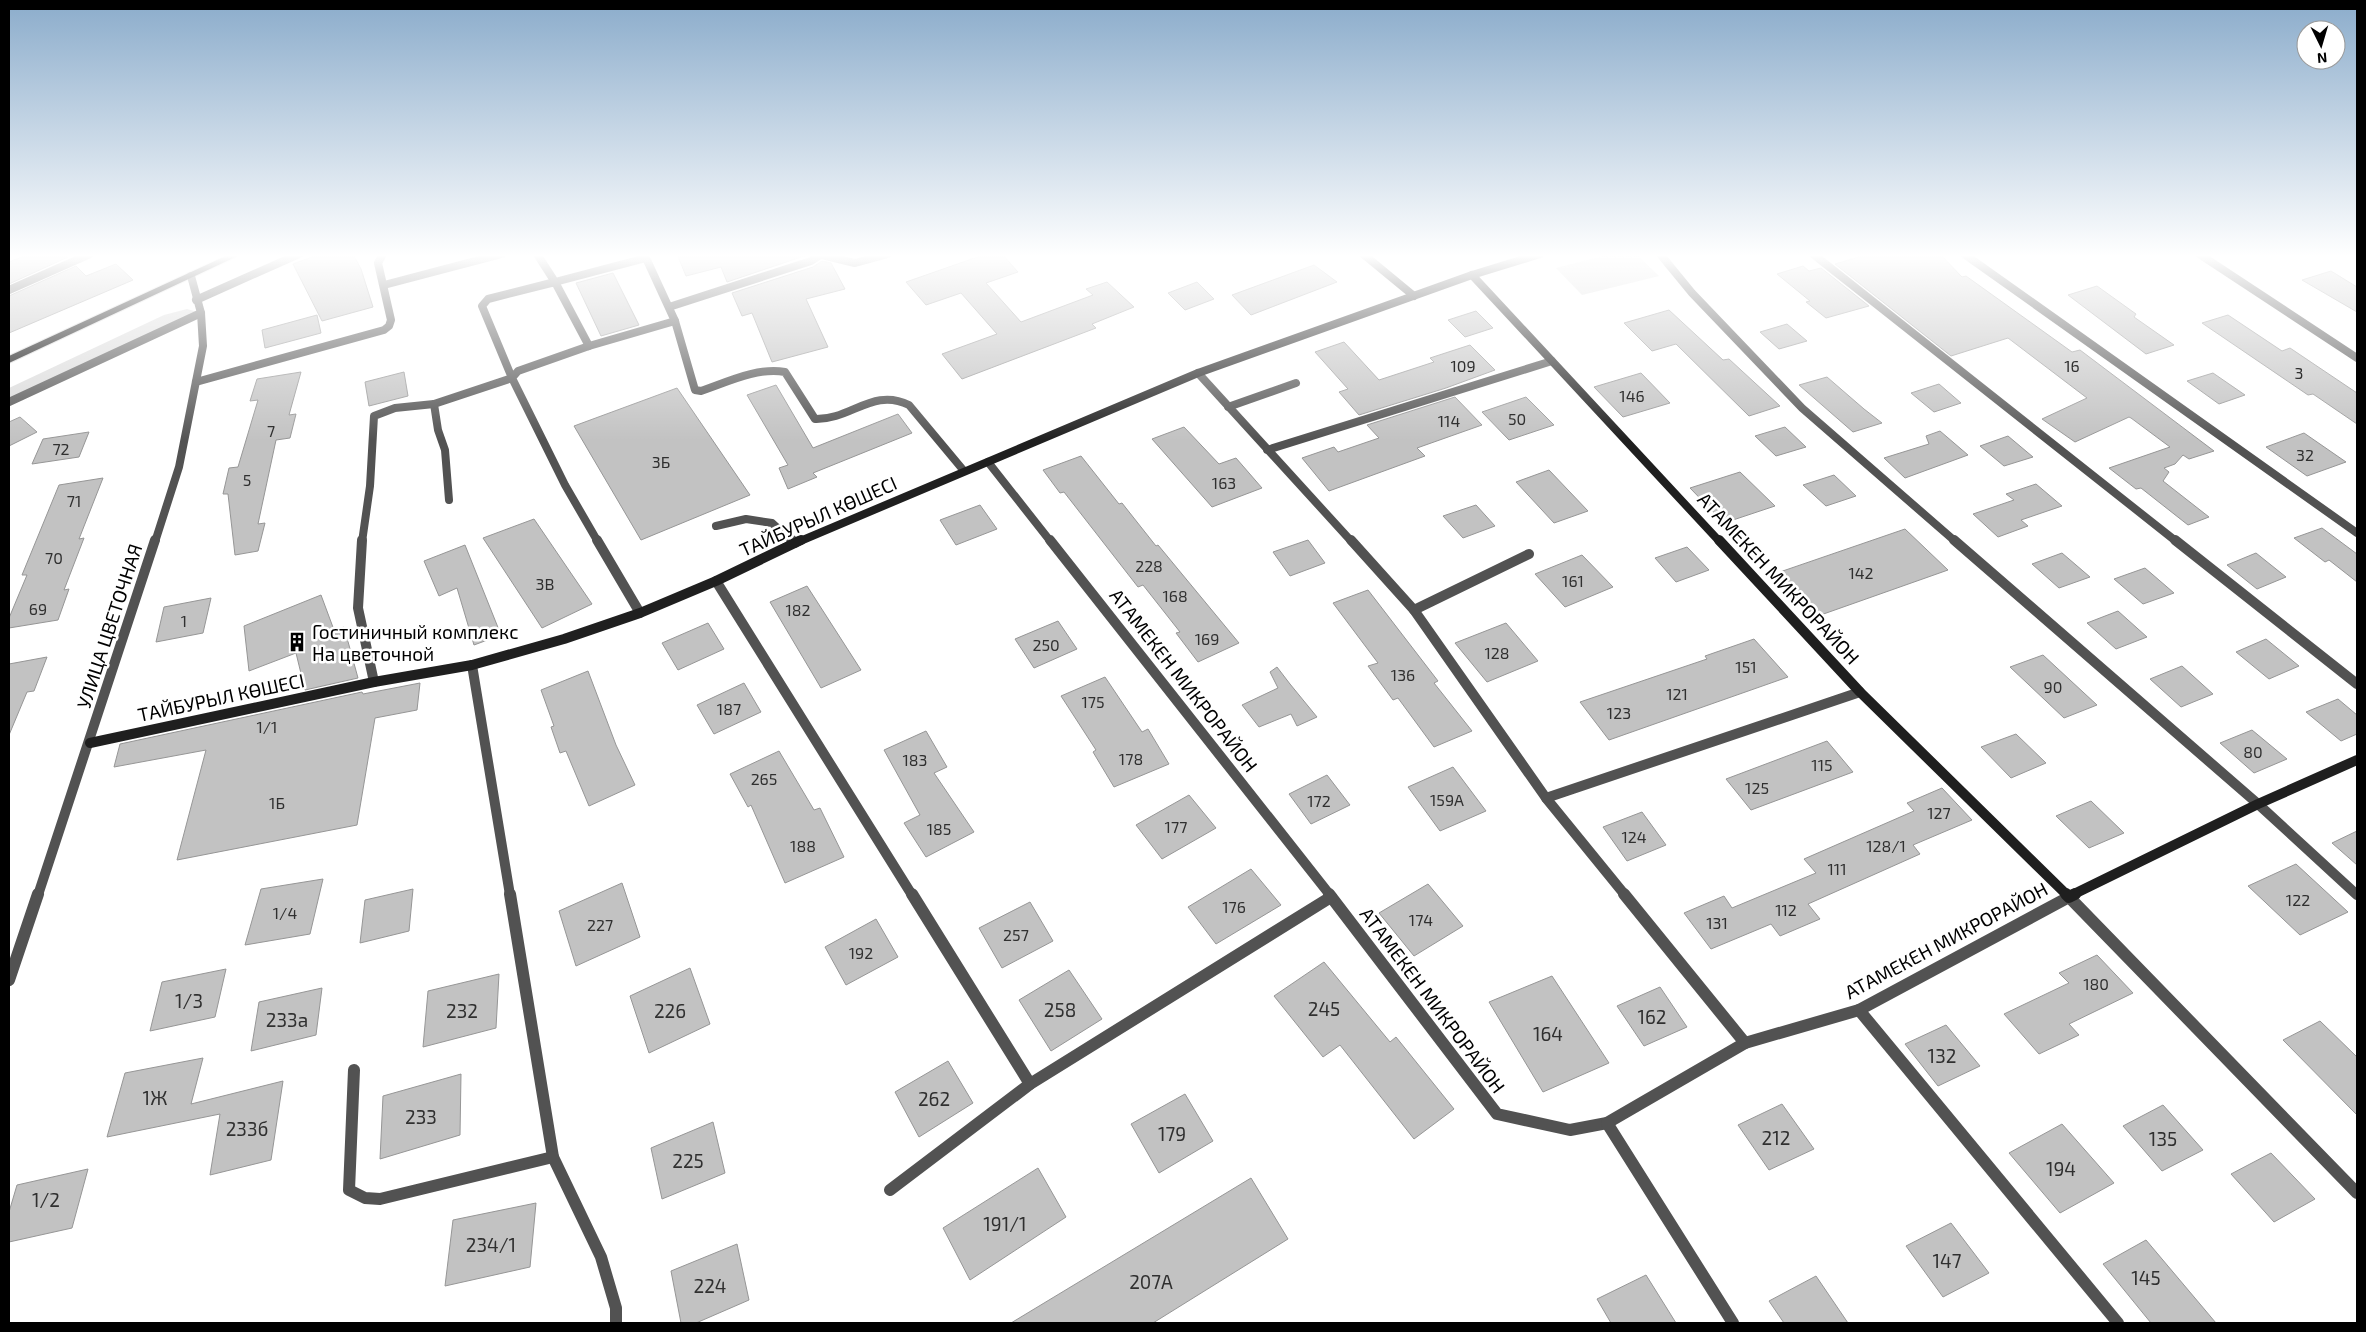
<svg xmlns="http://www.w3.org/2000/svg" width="2366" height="1332" viewBox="0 0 2366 1332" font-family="'Exo 2',sans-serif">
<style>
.green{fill:#d9d9d9}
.building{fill:#c2c2c2;stroke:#969696}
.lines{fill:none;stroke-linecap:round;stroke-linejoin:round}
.primary-casing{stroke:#dbdbdb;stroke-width:2}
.lane-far1{stroke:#525252;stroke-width:8}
.lane{stroke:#525252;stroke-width:10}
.street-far2{stroke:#525252;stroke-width:8}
.street-far1{stroke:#525252;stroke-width:10}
.street{stroke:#525252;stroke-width:12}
.secondary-far2{stroke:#1f1f1f;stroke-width:8}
.secondary-far1{stroke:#1f1f1f;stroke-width:10}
.secondary{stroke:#1f1f1f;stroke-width:12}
.primary{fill:#000;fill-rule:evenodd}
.labels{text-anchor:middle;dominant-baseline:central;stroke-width:5;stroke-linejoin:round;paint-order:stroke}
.number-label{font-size:16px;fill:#303030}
.street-label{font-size:19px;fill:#000;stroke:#fff}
.poi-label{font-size:19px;fill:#000;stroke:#fff;text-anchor:start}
.near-number-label{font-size:19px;fill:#303030}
</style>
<rect width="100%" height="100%" fill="#fff"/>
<!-- green -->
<g class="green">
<path d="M1611,254h25l23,22 -77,19 -26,-27z"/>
<path d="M187,309l14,4 -192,89v-14l155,-73z"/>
</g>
<!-- building -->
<g class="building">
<path d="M29,254h36l3,3 -59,27v-22z"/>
<path d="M320,254h33l8,15 12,38 -51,14 -29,-57z"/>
<path d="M677,254h133l-83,28 -6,-15 -35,9z"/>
<path d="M986,254h16l16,18 -32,11 35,39 72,-27 -7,-6 21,-7 27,25 -42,17 4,4 -134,51 -20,-25 55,-20 -36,-41 -35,12 -20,-23z"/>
<path d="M1869,254h71l22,23 4,-1 106,76 8,-2 134,101 -25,8 -6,-4 -8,9 -11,4 5,4 -6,9 46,36 -21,8 -47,-37 -5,1 -27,-21 61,-21 -39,-29 -2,-1 -54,25 -33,-23 45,-21 -79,-60 -57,18 -116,-92z"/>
<path d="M822,261l9,2 14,26 -39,10 22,48 -56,15 -20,-49 -10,3 -10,-23 81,-26z"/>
<path d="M116,264l17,16 -124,53v-37l67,-30 10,10z"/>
<path d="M1314,265l23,17 -86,33 -19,-20z"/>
<path d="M1803,266l6,5 12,-3 48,38 -43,12 -20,-16 4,-1 -33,-27z"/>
<path d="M2331,271l26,16v25l-55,-32z"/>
<path d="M613,273l26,52 -38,11 -25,-53z"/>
<path d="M1197,282l17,17 -29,11 -17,-17z"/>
<path d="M2097,286l39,28 -2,3 40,28 -28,9 -78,-59z"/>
<path d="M1669,310l54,50 6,-1 51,47 -31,10 -73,-72 -24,7 -28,-28z"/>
<path d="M1476,311l17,17 -28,9 -17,-17z"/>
<path d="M317,315l4,18 -56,15 -3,-18z"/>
<path d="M2228,315l54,36 8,-3 67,45v31l-44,-30 -5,1 -106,-72z"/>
<path d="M1787,324l20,17 -28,8 -19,-17z"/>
<path d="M1344,342l35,38 55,-18 -4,-4 40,-13 25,25 -49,18 -87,27 -20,-23 9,-3 -33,-37z"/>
<path d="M301,372l-12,43 7,-1 -6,24 -14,2 -18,84 7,-1 -7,28 -23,4 -7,-61h-5l6,-26 9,-1 20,-67 -8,1 7,-22z"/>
<path d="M404,372l4,24 -39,10 -4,-24z"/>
<path d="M1641,373l29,30 -47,14 -29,-30z"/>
<path d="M2213,373l32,22 -26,9 -32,-23z"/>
<path d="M1827,377l37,32 18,14 -29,9 -54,-47z"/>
<path d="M1939,384l22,19 -27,9 -23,-19z"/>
<path d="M776,385l37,63 85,-34 14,19 -99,40 4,4 -29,12 -9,-21 9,-3 -41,-70z"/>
<path d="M677,388l73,107 -109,45 -67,-114z"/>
<path d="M1455,397l27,28 -65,23 8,8 -96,35 -27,-33 32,-11 4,5 41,-14 -12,-13z"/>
<path d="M1526,397l28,28 -45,15 -27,-28z"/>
<path d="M20,417l17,15 -28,14v-24z"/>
<path d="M1184,427l35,37 17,-6 26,30 -50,19 -60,-68z"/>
<path d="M1785,427l21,20 -30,9 -21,-20z"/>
<path d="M1940,431l28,24 -63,23 -21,-20 45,-14 -3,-8z"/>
<path d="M89,432l-10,25 -47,7 11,-25z"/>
<path d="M2304,433l42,29 -39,14 -41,-29z"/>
<path d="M2008,436l25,21 -29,9 -24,-20z"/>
<path d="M1081,456l38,48 3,-1 34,43 2,-1 81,98 -41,19 -22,-29 4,-1 -37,-47 -5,2 -74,-95 -4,1 -17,-23z"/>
<path d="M1549,470l39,41 -34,12 -38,-41z"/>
<path d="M1740,472l35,34 -51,17 -34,-35z"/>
<path d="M1834,475l22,21 -30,10 -23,-21z"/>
<path d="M103,478l-24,61 5,-1 -20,52 5,-1 -11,31 -49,8v-10l18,-43h-5l37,-90z"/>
<path d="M2036,484l26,22 -41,14 7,6 -30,11 -25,-23 41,-14 -8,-6z"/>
<path d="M980,505l17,24 -41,16 -16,-25z"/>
<path d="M1476,505l19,21 -32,12 -20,-22z"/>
<path d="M534,519l58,85 -50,24 -59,-90z"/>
<path d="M2322,528l35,26v28l-28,-22 -4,2 -31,-24z"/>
<path d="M1905,529l43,41 -133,47 -41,-43z"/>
<path d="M1308,540l17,23 -35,13 -17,-24z"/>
<path d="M465,545l36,90 -27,10 -17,-57 -18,8 -15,-35z"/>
<path d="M1687,547l22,23 -33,12 -21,-24z"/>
<path d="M2062,553l28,24 -31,11 -27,-24z"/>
<path d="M2256,553l30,24 -29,12 -30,-24z"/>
<path d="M1582,555l31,32 -48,20 -30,-33z"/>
<path d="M2145,568l29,25 -31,11 -29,-25z"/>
<path d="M807,586l54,84 -40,18 -51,-86z"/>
<path d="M1368,590l70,91 -4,2 38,48 -38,16 -36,-49 -5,2 -25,-34 10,-3 -45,-60z"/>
<path d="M321,595l13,35 10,-3 14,51 -53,12 -9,-37 -47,18 -5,-45z"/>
<path d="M211,598l-8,35 -47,9 8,-35z"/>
<path d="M2118,611l29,26 -31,12 -29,-26z"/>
<path d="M1058,621l19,28 -43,19 -19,-29z"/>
<path d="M708,623l16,26 -46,21 -16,-27z"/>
<path d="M1506,623l32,38 -51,21 -32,-39z"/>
<path d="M1754,639l34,38 -179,63 -29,-38 127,-43 -2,-3z"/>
<path d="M2266,639l33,27 -30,13 -33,-27z"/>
<path d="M2043,655l54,50 -33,13 -54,-51z"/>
<path d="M47,657l-13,34 -7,1 -18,43v-71z"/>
<path d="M2182,666l31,28 -32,13 -31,-28z"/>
<path d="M1277,667l13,17 27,33 -20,9 -6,-12 -32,13 -17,-22 36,-17 -8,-16z"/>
<path d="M588,671l28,74 19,40 -46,21 -23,-55 -6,2 -9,-26 3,-1 -13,-36z"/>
<path d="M1105,677l37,55 6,-3 21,35 -55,23 -21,-35 3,-2 -35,-54z"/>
<path d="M420,683l-3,27 -42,8 -18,107 -180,35 29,-110 -92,17 6,-23 242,-52 1,2z"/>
<path d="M744,683l17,29 -47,22 -17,-29z"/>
<path d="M2338,699l19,16v19l-16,7 -35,-29z"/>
<path d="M2252,730l35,29 -33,14 -34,-30z"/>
<path d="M926,731l21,36 -13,6 40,59 -48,25 -22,-34 16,-8 -36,-65z"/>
<path d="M2016,734l30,29 -35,15 -30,-31z"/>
<path d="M1827,741l26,31 -102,38 -25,-31z"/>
<path d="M779,751l35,59 6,-2 24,49 -59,26 -34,-78 -3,2 -18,-33z"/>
<path d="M1453,767l33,44 -46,20 -32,-44z"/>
<path d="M1327,775l23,30 -39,19 -22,-30z"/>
<path d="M1942,788l30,32 -59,25 7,9 -112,50 12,15 -40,17 -9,-12 -60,25 -27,-36 40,-17 8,12 84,-35 -12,-14 110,-48 -7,-8z"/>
<path d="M1189,795l27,33 -54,31 -26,-34z"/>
<path d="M2091,801l33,32 -35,15 -33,-32z"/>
<path d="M1642,812l24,33 -39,16 -24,-34z"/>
<path d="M2357,831v34l-25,-22z"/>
<path d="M2296,864l52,48 -48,23 -52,-49z"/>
<path d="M1251,869l30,36 -65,39 -28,-37z"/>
<path d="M323,879l-13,55 -65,11 16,-56z"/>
<path d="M622,883l18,54 -64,29 -17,-55z"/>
<path d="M1428,884l35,42 -49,30 -35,-43z"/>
<path d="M413,889l-4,42 -49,12 5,-43z"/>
<path d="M1030,902l23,39 -51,27 -23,-40z"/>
<path d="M876,919l22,38 -52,28 -21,-38z"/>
<path d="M2097,955l36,38 -64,31 10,11 -40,19 -35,-40 65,-31 -10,-10z"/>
<path d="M1324,962l66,80 6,-5 58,72 -40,30 -74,-94 -17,12 -49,-61z"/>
<path d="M690,968l20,56 -61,29 -19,-57z"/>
<path d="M226,969l-11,48 -65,14 12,-49z"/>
<path d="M1069,970l33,49 -51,32 -32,-51z"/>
<path d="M499,974l-3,54 -73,19 5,-56z"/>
<path d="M1552,976l57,87 -66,29 -54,-90z"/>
<path d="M1660,987l27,40 -43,19 -27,-40z"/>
<path d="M322,988l-6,47 -65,16 8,-49z"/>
<path d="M2320,1021l37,36v58l-74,-75z"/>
<path d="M1946,1025l34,41 -42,20 -33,-42z"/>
<path d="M203,1058l-12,46 92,-23 -12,79 -61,15 10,-61 -113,23 18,-64z"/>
<path d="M948,1061l25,42 -54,34 -24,-45z"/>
<path d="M461,1074l-1,61 -80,24 3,-63z"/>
<path d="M1185,1094l28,47 -54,32 -28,-49z"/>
<path d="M1782,1104l32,45 -45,21 -31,-45z"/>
<path d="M2163,1105l40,45 -41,21 -39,-45z"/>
<path d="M713,1122l12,51 -63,26 -11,-51z"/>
<path d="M2062,1124l52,59 -54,30 -51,-60z"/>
<path d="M2271,1153l44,46 -41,23 -43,-48z"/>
<path d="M1038,1168l28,49 -96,63 -27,-52z"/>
<path d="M88,1169l-16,59 -63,14v-30l8,-27z"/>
<path d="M1251,1178l37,61 -135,84h-142z"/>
<path d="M536,1203l-6,64 -85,19 8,-66z"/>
<path d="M1951,1223l38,50 -46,24 -37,-51z"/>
<path d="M2146,1240l70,83h-65l-48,-59z"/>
<path d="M737,1244l12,56 -53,23h-15l-10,-52z"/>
<path d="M1646,1275l30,48h-65l-14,-24z"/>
<path d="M1816,1276l32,47h-64l-15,-22z"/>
</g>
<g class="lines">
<defs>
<path id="primary" d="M230,254h12l-233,109v-7z"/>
</defs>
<!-- primary casing -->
<use href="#primary" class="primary-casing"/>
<!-- lane-far1 -->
<g class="lane-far1">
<path d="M822,255l33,8 33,-9"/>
<path d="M196,300l103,-46"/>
<path d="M669,307l142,-46 11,-7"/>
<path d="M1228,407l68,-24"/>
<path d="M716,526l30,-7 26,4 21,19"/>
</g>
<!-- lane -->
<path class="lane" d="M792,540l3,3"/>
<!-- street-far2 -->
<g class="street-far2">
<path d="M537,254l18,28 91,-24 29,63 20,69 6,1c26,-9 56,-24 84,-19l30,47c36,1 58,-32 94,-14l55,66"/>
<path d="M1660,254l32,39 110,115 154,134"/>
<path d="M1813,254l364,288"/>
<path d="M1964,254l393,279"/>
<path d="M2199,254l158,104"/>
<path d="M384,285l118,-31"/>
<path d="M9,290l81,-36"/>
<path d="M1198,373l154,169"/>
<path d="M196,382l188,-52 5,-4 2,-6 -13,-57 5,-9"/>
<path d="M9,402l192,-89"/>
<path d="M1267,450l285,-89"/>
<path d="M988,462l63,80"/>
<path d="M449,500l-4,-50 -7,-20 -4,-26 78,-26 -30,-72 6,-7 67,-17 34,64"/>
<path d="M155,542l24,-75 24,-121 -2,-33 -10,-37"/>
<path d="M362,542l8,-56 4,-70 21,-8 39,-4"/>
<path d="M598,542l-33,-57 -53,-107 6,-7 71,-25 86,-25"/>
</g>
<!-- street-far1 -->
<g class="street-far1">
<path d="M362,540l-4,68 16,74"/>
<path d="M597,540l43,73"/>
<path d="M1050,540l280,355"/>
<path d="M1351,540l63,70 132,188 79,97"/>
<path d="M1954,540l304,264 99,91"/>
<path d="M2175,540l182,144"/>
<path d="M716,581l196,314"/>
<path d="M1414,610l115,-56"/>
<path d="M472,665l38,230"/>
<path d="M1546,798l314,-106"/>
<path d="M38,895l117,-355"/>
</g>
<!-- street -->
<g class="street">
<path d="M510,894l43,263 48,100 15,51v15"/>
<path d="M912,894l118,190"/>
<path d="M1329,894l168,220 73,16 37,-7 138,-80 114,-33 210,-113 288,296"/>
<path d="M1624,894l121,149"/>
<path d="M9,980l29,-86"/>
<path d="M1859,1010l259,313"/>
<path d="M354,1070l-5,120 16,8 15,1 173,-42"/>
<path d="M1607,1123l126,200"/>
<path d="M890,1190l140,-106 301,-187"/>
</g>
<!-- secondary-far2 -->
<g class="secondary-far2">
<path d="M1363,254l51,42"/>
<path d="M1472,275l248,267"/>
<path d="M798,542l400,-169 274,-98 68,-21"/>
</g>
<!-- secondary-far1 -->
<g class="secondary-far1">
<path d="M1719,540l141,152 207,203"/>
<path d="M90,743l284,-61 98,-17 92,-26 76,-26 76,-32 85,-41"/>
<path d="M2072,895l186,-91 99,-44"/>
</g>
<!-- secondary -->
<path class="secondary" d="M2066,894l3,3 6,-3"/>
<!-- primary -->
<use href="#primary" class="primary"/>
</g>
<!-- sky -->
<linearGradient id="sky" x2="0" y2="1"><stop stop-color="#8baccb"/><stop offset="0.58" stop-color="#fff"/><stop offset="1" stop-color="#fff" stop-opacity="0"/></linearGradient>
<rect width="2366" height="441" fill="url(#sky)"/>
<!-- icons -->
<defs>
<symbol id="building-bare" viewBox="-9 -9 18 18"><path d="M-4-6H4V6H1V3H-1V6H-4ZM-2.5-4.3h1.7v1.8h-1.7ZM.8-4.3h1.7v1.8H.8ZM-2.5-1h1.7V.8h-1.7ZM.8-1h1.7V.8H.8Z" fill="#000" stroke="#fff" stroke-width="2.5" paint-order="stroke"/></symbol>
</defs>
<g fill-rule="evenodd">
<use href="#building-bare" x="283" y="628" width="28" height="28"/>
</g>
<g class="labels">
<!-- number labels -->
<g class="number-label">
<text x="1463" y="365">109</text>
<text x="2072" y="365">16</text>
<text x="2299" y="372">3</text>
<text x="1632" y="395">146</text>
<text x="1517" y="418">50</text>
<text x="1449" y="420">114</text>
<text x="271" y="430">7</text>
<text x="61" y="448">72</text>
<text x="2305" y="454">32</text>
<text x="661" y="461">3Б</text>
<text x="247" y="479">5</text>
<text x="1224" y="482">163</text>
<text x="74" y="500">71</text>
<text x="54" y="557">70</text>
<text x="1149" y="565">228</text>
<text x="1861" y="572">142</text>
<text x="1573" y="580">161</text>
<text x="545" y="583">3В</text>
<text x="1175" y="595">168</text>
<text x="38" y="608">69</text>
<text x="798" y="609">182</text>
<text x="184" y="620">1</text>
<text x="1207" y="638">169</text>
<text x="1046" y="644">250</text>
<text x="1497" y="652">128</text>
<text x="1746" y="666">151</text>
<text x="1403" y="674">136</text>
<text x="2053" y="686">90</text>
<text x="1677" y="693">121</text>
<text x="1093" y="701">175</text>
<text x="729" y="708">187</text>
<text x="1619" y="712">123</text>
<text x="267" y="726">1/1</text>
<text x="2253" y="751">80</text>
<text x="1131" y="758">178</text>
<text x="915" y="759">183</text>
<text x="1822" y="764">115</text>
<text x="764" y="778">265</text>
<text x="1757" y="787">125</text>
<text x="1447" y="799">159А</text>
<text x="1319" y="800">172</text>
<text x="277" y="802">1Б</text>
<text x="1939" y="812">127</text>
<text x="1176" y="826">177</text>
<text x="939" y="828">185</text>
<text x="1634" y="836">124</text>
<text x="803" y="845">188</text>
<text x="1886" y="845">128/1</text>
<text x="1837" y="868">111</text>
<text x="2298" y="899">122</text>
<text x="1234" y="906">176</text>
<text x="1786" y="909">112</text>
<text x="285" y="912">1/4</text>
<text x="1421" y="919">174</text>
<text x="1717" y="922">131</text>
<text x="600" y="924">227</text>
<text x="1016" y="934">257</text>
<text x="861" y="952">192</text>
<text x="2096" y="983">180</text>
</g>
<!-- street labels -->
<g class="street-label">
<text transform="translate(818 516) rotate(-24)">ТАЙБУРЫЛ КӨШЕСІ</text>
<text transform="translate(1779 578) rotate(47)">АТАМЕКЕН МИКРОРАЙОН</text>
<text transform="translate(109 626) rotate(-72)">УЛИЦА ЦВЕТОЧНАЯ</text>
<text transform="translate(1184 680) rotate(52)">АТАМЕКЕН МИКРОРАЙОН</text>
<text transform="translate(221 697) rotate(-12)">ТАЙБУРЫЛ КӨШЕСІ</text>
<text transform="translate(1946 940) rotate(-28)">АТАМЕКЕН МИКРОРАЙОН</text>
<text transform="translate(1433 1000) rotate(53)">АТАМЕКЕН МИКРОРАЙОН</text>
</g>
<!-- poi labels -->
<g class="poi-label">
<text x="312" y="631">Гостиничный комплекс<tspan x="312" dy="22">На цветочной</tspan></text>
</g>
<!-- near-number labels -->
<g class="near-number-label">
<text x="189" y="1000">1/3</text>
<text x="1324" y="1008">245</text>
<text x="1060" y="1009">258</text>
<text x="462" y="1010">232</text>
<text x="670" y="1010">226</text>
<text x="1652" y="1016">162</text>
<text x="287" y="1019">233а</text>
<text x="1548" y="1033">164</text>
<text x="1942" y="1055">132</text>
<text x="155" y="1097">1Ж</text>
<text x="934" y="1098">262</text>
<text x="421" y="1116">233</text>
<text x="247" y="1128">233б</text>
<text x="1172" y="1133">179</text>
<text x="1776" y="1137">212</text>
<text x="2163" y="1138">135</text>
<text x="688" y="1160">225</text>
<text x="2061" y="1168">194</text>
<text x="46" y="1199">1/2</text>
<text x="1005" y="1223">191/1</text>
<text x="491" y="1244">234/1</text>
<text x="1947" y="1260">147</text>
<text x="2146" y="1277">145</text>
<text x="1151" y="1281">207А</text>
<text x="710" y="1285">224</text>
</g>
</g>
<!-- border -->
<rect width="2366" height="1332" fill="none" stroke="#000000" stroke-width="20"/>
<!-- north arrow -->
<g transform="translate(2321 45) rotate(175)"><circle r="24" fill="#ffffff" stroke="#999999"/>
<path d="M0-4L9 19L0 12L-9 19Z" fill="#000000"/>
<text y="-8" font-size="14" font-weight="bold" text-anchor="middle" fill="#000000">N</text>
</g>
</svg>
